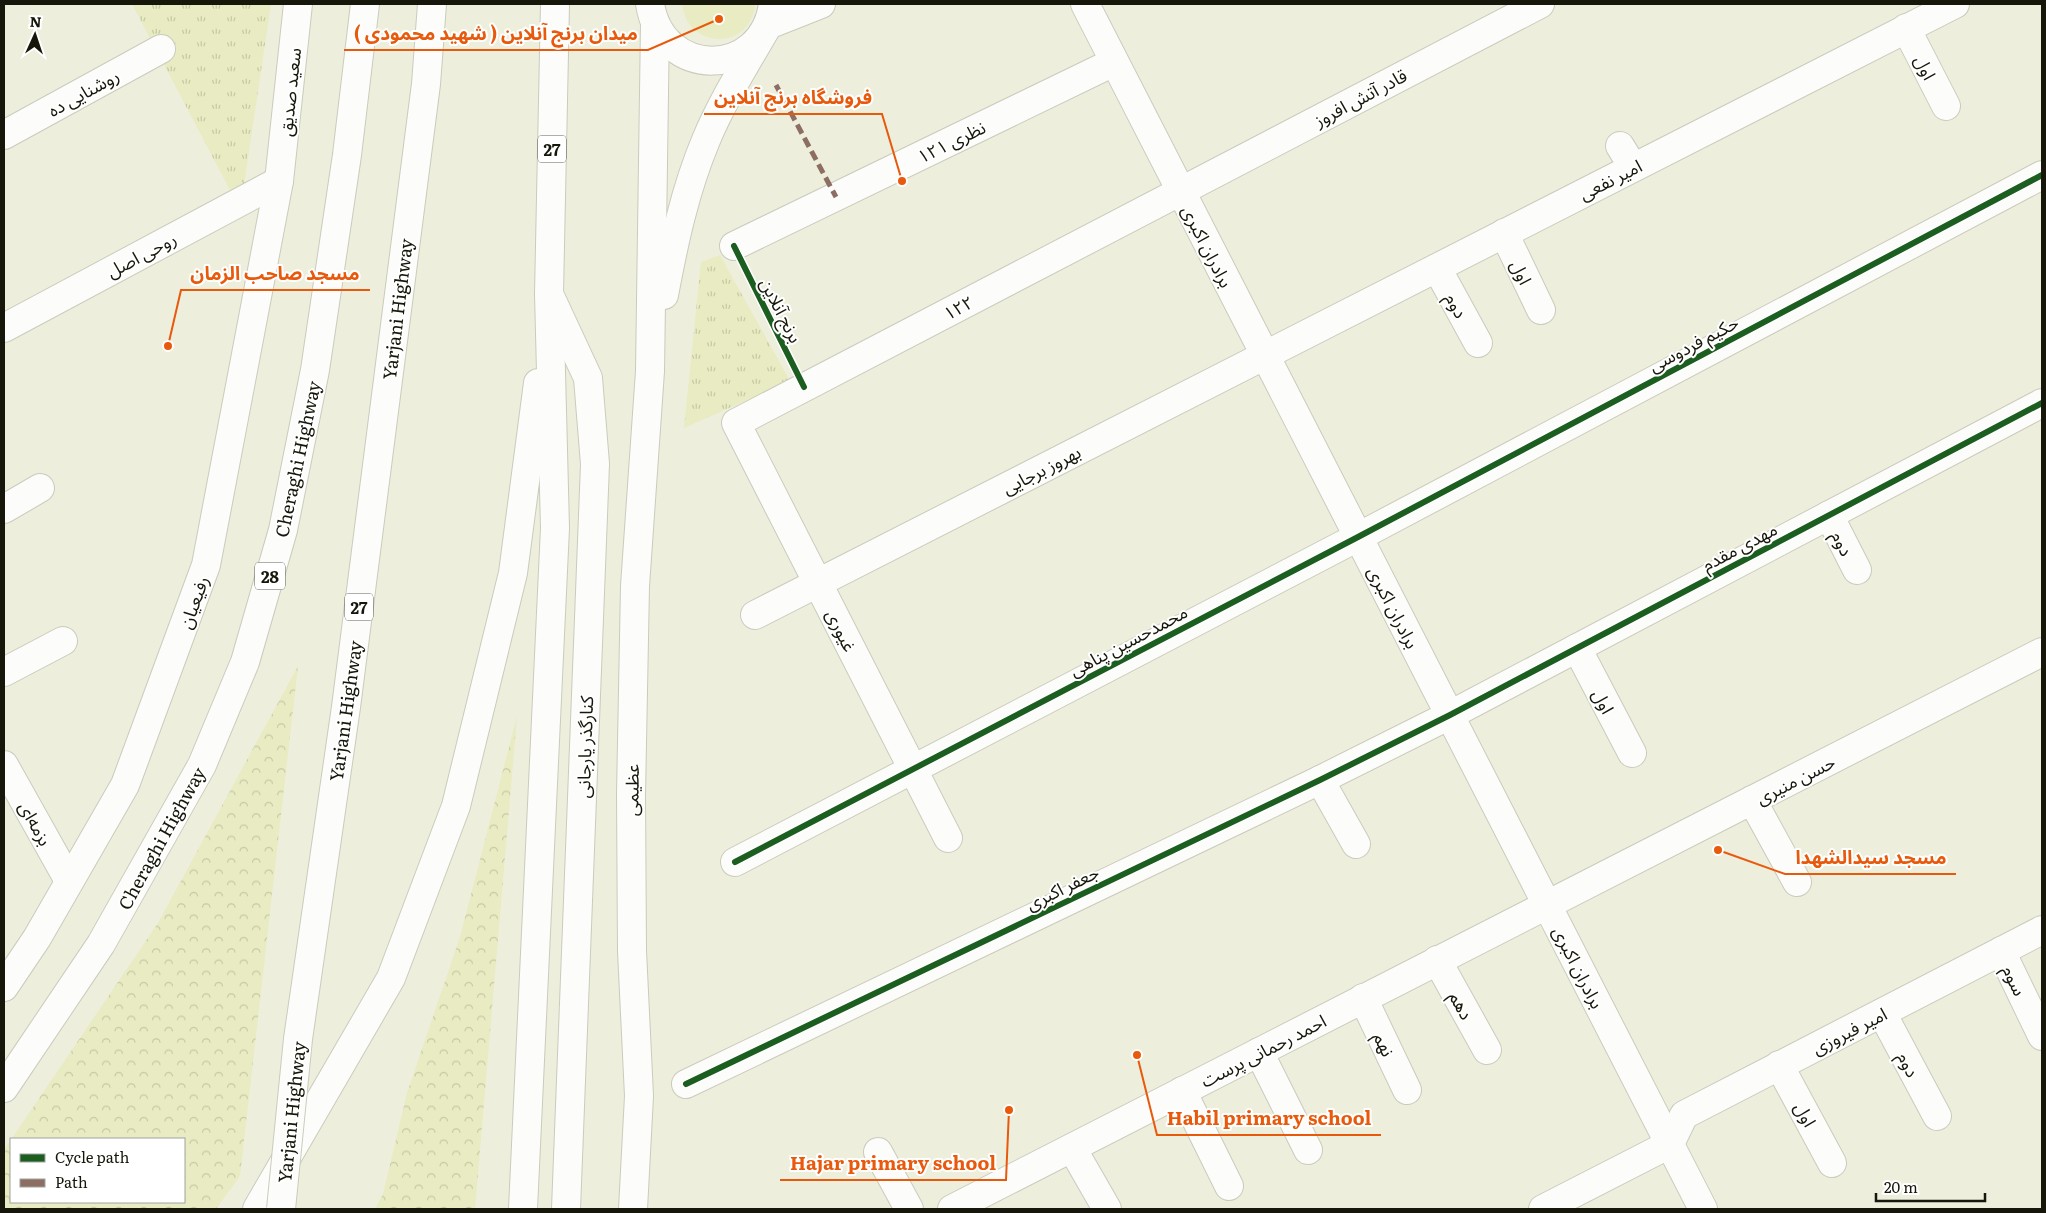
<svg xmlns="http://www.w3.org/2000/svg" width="2046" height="1213" viewBox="0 0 2046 1213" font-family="Literata,'Noto Sans Arabic',serif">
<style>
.grass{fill:#e9ebc2}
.forest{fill:url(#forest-crowns);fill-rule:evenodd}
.park{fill:url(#park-tufts)}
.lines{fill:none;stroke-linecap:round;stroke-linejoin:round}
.minor-casing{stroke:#cbcbbd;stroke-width:30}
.major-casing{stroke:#cbcbbd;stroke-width:30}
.highway-casing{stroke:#cbcbbd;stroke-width:30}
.minor{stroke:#fcfcfa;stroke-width:28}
.major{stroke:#fcfcfa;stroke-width:28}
.highway{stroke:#fcfcfa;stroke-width:28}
.highway-bridge-casing{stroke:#cbcbbd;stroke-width:30;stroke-linecap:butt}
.highway-bridge{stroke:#fcfcfa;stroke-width:28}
.quiet{stroke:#8d6e63;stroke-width:5;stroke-dasharray:10 5;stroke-linecap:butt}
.cycleway-casing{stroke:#fff;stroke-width:9}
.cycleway{stroke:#1b5e20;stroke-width:6}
.labels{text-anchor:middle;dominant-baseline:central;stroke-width:4;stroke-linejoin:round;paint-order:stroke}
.shield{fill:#fff;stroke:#5c5c54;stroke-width:1}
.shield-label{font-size:16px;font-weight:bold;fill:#16160a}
.street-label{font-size:18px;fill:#16160a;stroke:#fff}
.leader{fill:none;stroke:#e8590c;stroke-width:2}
.callout-dot{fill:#e8590c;stroke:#fff;stroke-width:2}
.callout-label{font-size:19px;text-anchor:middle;font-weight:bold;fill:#e8590c;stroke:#fff;stroke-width:4;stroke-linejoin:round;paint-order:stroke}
</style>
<defs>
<pattern id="forest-crowns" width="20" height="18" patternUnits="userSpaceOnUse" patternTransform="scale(1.25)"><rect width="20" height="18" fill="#e9ebc2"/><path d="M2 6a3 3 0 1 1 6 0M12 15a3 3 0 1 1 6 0" fill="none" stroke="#c7c9a5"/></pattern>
<pattern id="park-tufts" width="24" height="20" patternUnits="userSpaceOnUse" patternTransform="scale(1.25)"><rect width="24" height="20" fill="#e9ebc2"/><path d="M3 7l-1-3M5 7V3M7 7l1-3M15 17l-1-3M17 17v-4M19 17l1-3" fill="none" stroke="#c7c9a5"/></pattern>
</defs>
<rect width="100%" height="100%" fill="#eed"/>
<!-- grass -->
<path class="grass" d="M682,4h73c-4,47 -68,46 -73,0z"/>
<!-- forest -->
<g class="forest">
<path d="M298,666l-58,510 -24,33h-212v-59l154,-227zM11,1139h173v63h-173z"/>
<path d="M517,716l-42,493h-100l8,-15 24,-101 53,-156z"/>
</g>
<!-- park -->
<g class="park">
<path d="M132,4h139l-27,181 -14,5z"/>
<path d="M720,255l70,126 -106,47 17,-166z"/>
</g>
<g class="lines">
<defs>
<g id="minor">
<path d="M650,4c12,76 113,75 123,0"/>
<path d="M1085,4l618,1205"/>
<path d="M1906,28l40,78"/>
<path d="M4,135l157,-86"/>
<path d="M1620,146l13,21"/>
<path d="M1504,233l37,77"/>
<path d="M734,246l380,-184"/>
<path d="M1437,268l41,75"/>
<path d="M549,294l39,84 7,86 -29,745"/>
<path d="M664,295c10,-53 21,-105 42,-155 16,-39 41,-78 62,-115"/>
<path d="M4,328l275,-147"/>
<path d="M4,509l36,-21"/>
<path d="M1829,515l28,55"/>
<path d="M755,615l1200,-611"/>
<path d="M1577,648l55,105"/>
<path d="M4,672l59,-31"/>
<path d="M4,765l65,116"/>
<path d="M1320,780l36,64"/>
<path d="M1752,800l45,82"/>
<path d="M948,838l-212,-415 804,-419"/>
<path d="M735,862l623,-325 684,-362"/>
<path d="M2001,951l41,85"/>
<path d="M1437,960l50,90"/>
<path d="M4,987l33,-49 88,-153 81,-220 73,-384 19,-177"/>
<path d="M1363,998l44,92"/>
<path d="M1882,1013l55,103"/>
<path d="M1259,1052l49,98"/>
<path d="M1779,1065l53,98"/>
<path d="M686,1084l634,-304 130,-65 592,-312"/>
<path d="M1182,1091l47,95"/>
<path d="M1072,1148l35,61"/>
<path d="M878,1152l31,57"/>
<path d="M633,1209l6,-113 -7,-145 -1,-156 4,-209 15,-215 5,-347"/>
<path d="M952,1209l1090,-557"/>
<path d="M1543,1209l127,-65 14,-29 358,-185"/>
</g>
<path id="major" d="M768,25l53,-21"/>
<g id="highway">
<path d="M4,1088l97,-144 101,-179 43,-103 38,-132 32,-160 32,-215 18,-151"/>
<path d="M257,1209l134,-231 65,-172 57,-233 25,-190"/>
<path d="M523,1209l32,-681 -6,-234 6,-290"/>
</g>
</defs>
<!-- minor casing -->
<use href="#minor" class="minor-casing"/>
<!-- major casing -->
<use href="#major" class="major-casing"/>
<!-- highway casing -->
<use href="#highway" class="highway-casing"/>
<!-- minor -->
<use href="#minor" class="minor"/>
<!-- major -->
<use href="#major" class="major"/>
<!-- highway -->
<use href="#highway" class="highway"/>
<defs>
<path id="highway-bridge" d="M281,1209l17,-170 48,-332 80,-623 6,-80"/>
</defs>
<!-- highway-bridge casing -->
<use href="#highway-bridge" class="highway-bridge-casing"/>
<!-- highway-bridge -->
<use href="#highway-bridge" class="highway-bridge"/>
<!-- quiet -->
<path class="quiet" d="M776,85l60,112"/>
<defs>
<g id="cycleway">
<path d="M734,246l70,141"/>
<path d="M735,862l623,-325 684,-362"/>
<path d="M686,1084l634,-304 130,-65 592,-312"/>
</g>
</defs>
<!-- cycleway casing -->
<use href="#cycleway" class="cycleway-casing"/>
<!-- cycleway -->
<use href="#cycleway" class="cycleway"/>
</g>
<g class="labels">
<!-- shield labels -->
<g class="shield">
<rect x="538" y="135.5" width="28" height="27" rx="4"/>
<rect x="255" y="562.5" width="30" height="27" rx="4"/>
<rect x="345" y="593.5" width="28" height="27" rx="4"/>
</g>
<g class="shield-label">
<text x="552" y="149">27</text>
<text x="270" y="576">28</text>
<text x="359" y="607">27</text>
</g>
<!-- street labels -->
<g class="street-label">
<text transform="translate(1926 67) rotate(63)">اول</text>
<text transform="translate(83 92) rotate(-29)">روشنایی ده</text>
<text transform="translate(289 92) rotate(-84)">سعید صدیق</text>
<text transform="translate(1360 97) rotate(-28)">قادر آتش افروز</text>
<text transform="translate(951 141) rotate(-26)">نظری ۱۲۱</text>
<text transform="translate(1610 179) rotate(-27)">امیر نفعی</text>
<text transform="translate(1208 246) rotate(63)">برادران اکبری</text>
<text transform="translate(141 254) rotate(-28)">روحی اصل</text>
<text transform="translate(1522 272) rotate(64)">اول</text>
<text transform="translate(1457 305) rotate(61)">دوم</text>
<text transform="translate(958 307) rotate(-28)">۱۲۲</text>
<text transform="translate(397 309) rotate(-83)">Yarjani Highway</text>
<text transform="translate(782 310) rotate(63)">برنج آنلاین</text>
<text transform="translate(1693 343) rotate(-28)">حکیم فردوسی</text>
<text transform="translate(297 459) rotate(-78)">Cheraghi Highway</text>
<text transform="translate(1041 469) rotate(-27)">بهروز برجایی</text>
<text transform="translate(1843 543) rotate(63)">دوم</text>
<text transform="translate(1739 546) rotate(-28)">مهدی مقدم</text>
<text transform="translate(193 602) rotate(-70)">رفیعیان</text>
<text transform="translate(1394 607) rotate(63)">برادران اکبری</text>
<text transform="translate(842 630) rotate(63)">غیوری</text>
<text transform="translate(1128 640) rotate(-28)">محمدحسین پناهی</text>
<text transform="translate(1604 701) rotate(62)">اول</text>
<text transform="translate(345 711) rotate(-82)">Yarjani Highway</text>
<text transform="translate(584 747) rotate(-88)">کنارگذر یارجانی</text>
<text transform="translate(1795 779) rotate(-27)">حسن منیری</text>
<text transform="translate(631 790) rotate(-89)">عظیمی</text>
<text transform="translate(36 823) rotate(61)">بزمه‌ای</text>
<text transform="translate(161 838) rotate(-61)">Cheraghi Highway</text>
<text transform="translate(1062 887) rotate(-26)">جعفر اکبری</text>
<text transform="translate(1579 967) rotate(63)">برادران اکبری</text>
<text transform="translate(2015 980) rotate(64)">سوم</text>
<text transform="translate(1462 1005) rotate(61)">دهم</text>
<text transform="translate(1849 1030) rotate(-27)">امیر فیروزی</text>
<text transform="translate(1385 1044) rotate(65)">نهم</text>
<text transform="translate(1263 1050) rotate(-27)">احمد رحمانی پرست</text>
<text transform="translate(1909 1064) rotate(62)">دوم</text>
<text transform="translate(291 1112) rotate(-84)">Yarjani Highway</text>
<text transform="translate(1806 1114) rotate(61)">اول</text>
</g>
</g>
<!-- callouts -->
<path class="leader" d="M719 19L648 50H344M902 181L882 114H704M168 346L181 290H370M1718 850L1785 874H1956M1137 1055L1157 1135H1381M1009 1110L1006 1180H780"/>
<g class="callout-dot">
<circle cx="719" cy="19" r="5"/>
<circle cx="902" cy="181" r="5"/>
<circle cx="168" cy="346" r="5"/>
<circle cx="1718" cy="850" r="5"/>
<circle cx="1137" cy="1055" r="5"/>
<circle cx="1009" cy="1110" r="5"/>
</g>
<g class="callout-label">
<text x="496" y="40">میدان برنج آنلاین ( شهید محمودی )</text>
<text x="793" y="104">فروشگاه برنج آنلاین</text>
<text x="275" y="280">مسجد صاحب الزمان</text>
<text x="1871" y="864">مسجد سیدالشهدا</text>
<text x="1269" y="1125">Habil primary school</text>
<text x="893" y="1170">Hajar primary school</text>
</g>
<!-- border -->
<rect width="2046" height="1213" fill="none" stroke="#16160a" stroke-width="10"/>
<!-- legend -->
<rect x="10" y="1138" width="175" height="65" fill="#ffffff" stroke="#a2a29d"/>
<rect x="20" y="1154" width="25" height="8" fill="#1b5e20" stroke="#a2a29d"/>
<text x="55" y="1163" font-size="15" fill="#16160a">Cycle path</text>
<rect x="20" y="1179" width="25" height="8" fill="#8d6e63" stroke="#a2a29d"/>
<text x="55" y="1188" font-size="15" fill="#16160a">Path</text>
<!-- north arrow -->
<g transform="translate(35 35) rotate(3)" stroke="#ffffff" stroke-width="4" paint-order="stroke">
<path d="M0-4L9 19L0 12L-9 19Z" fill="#16160a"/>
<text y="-8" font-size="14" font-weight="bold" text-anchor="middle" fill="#16160a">N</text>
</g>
<!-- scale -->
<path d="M1876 1193v8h109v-8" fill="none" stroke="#16160a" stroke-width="2.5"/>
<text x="1884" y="1193" font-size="15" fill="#16160a" stroke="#ffffff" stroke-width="4" paint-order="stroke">20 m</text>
</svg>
